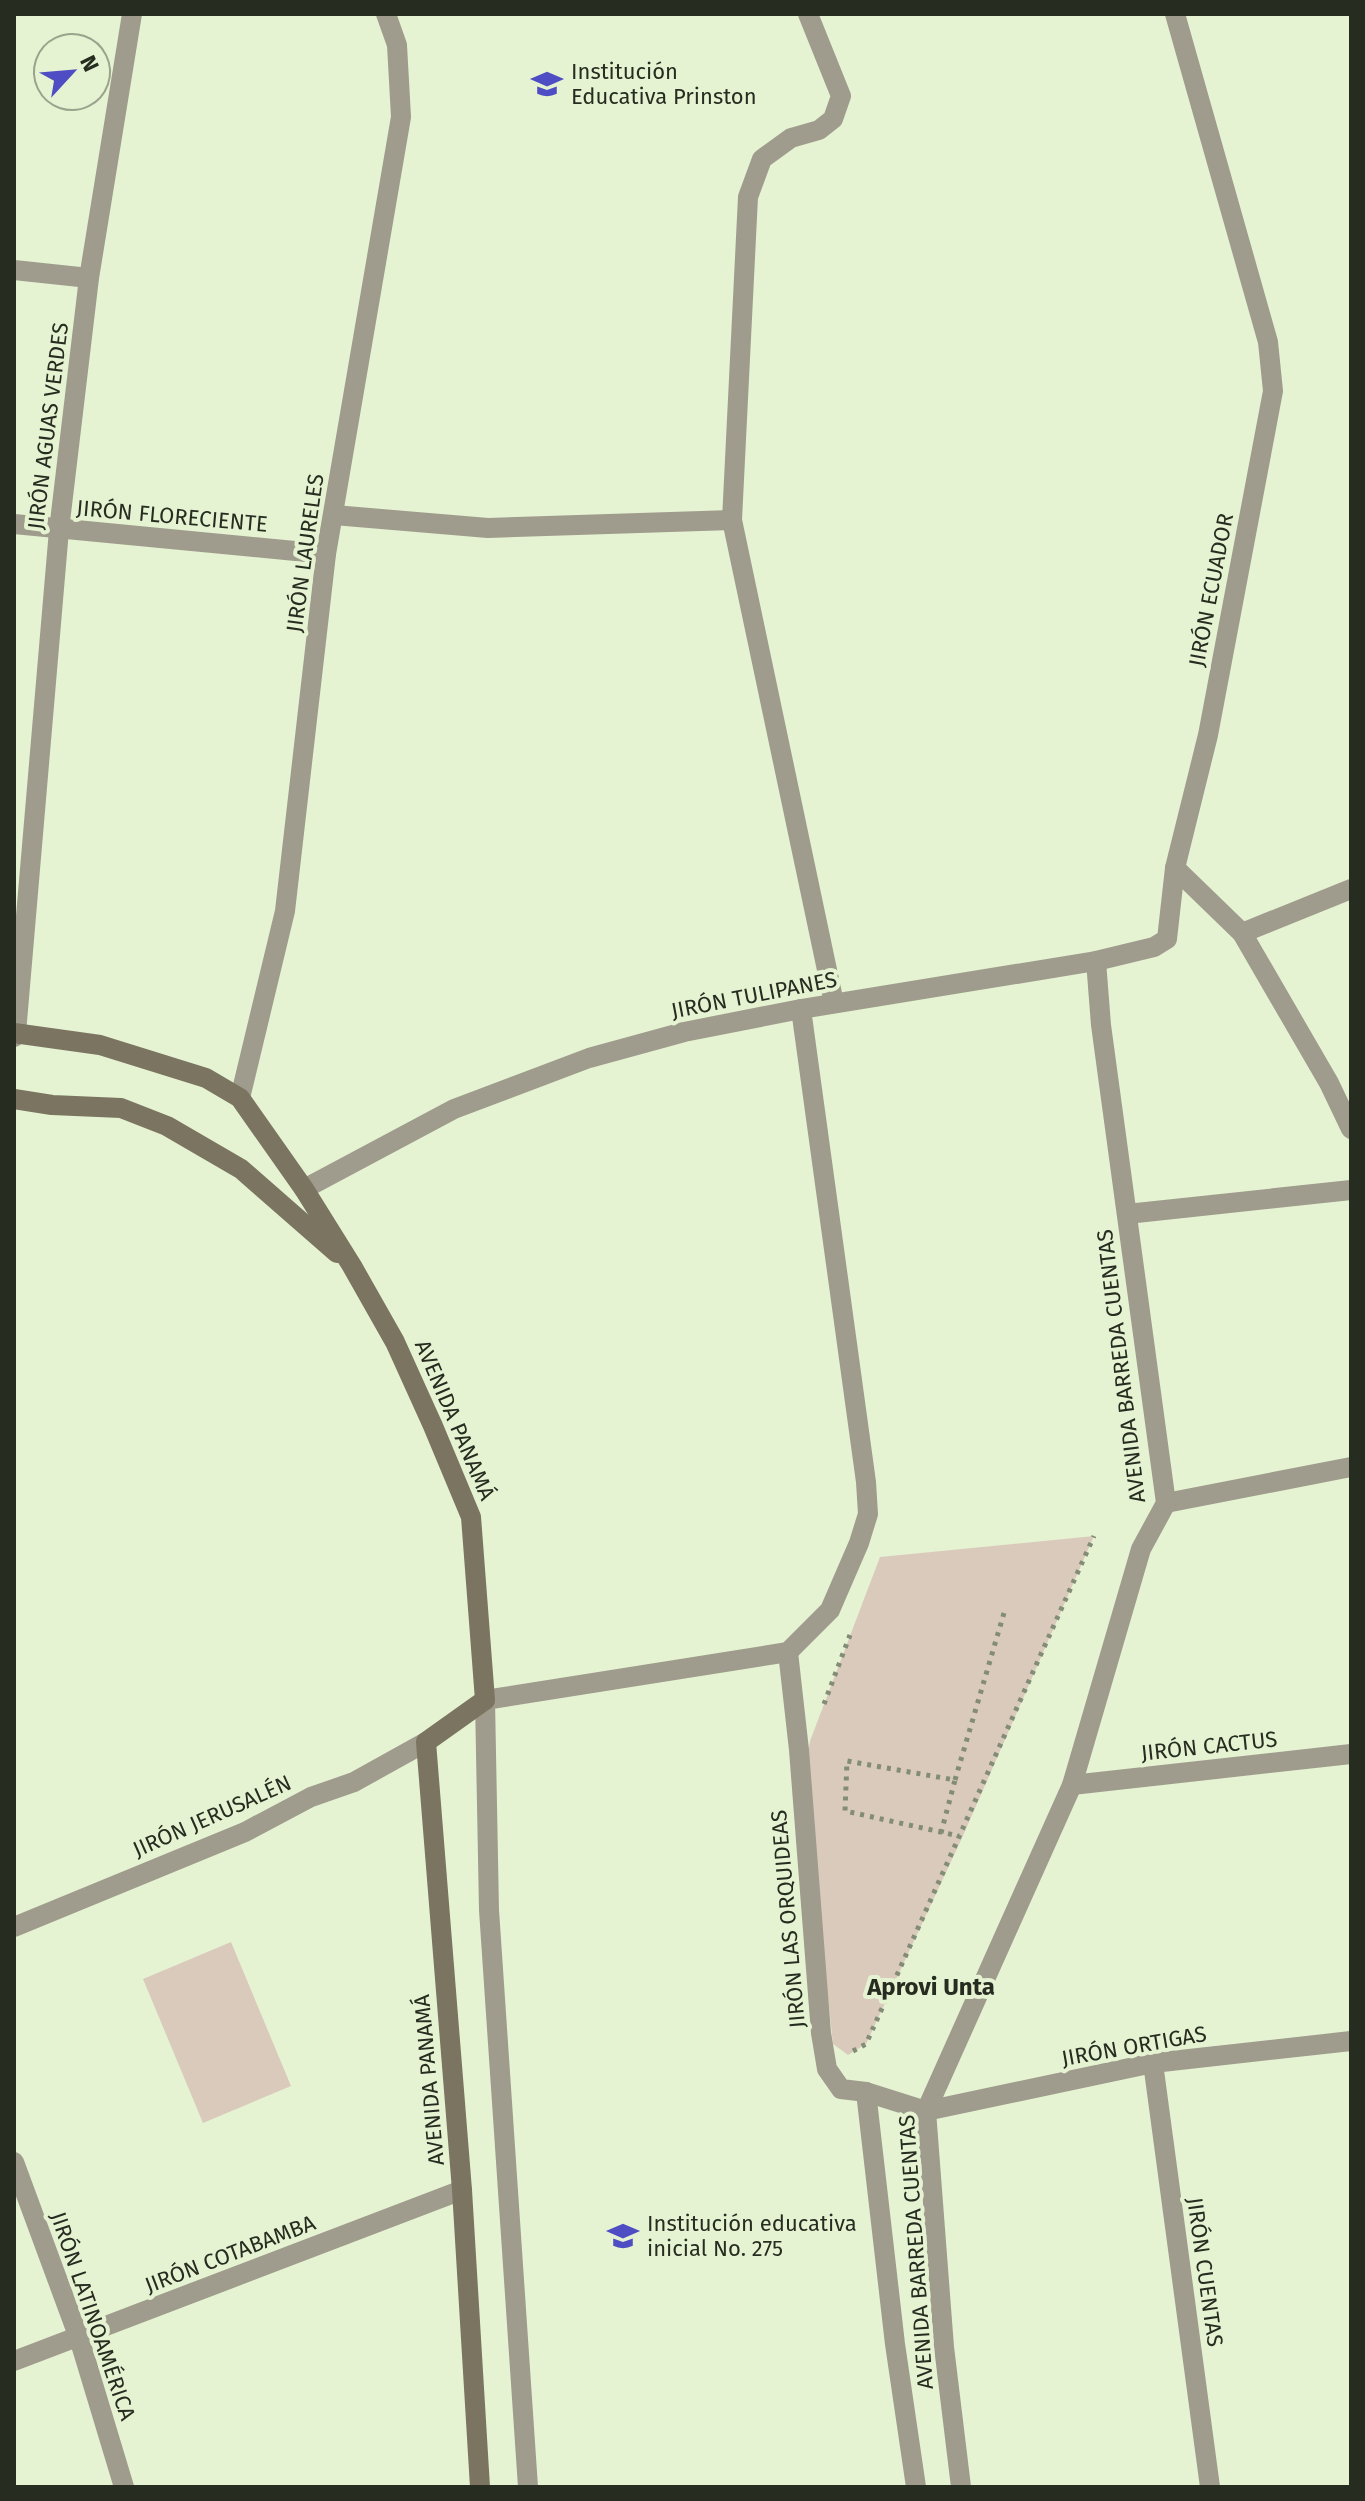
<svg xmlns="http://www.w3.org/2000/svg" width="1365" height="2501" viewBox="0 0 1365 2501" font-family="'Fira Sans',sans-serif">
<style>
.pitch{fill:#dacabc}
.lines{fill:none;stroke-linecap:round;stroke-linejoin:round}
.path{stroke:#838c76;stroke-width:5;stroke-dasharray:4 6;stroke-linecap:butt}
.lane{stroke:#9f9c8d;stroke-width:20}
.street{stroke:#9f9c8d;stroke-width:20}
.secondary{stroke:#7a7460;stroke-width:20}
.labels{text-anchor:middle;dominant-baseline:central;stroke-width:8;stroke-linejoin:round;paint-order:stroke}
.poi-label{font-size:22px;fill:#272c20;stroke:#e6f3d2;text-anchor:start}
.street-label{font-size:22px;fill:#272c20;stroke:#e6f3d2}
.neighbourhood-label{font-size:24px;font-weight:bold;fill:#272c20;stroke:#e6f3d2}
</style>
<rect width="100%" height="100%" fill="#e6f3d2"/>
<!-- pitch -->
<g class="pitch">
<path d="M1094,1536l-132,302 -96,206 -18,11 -15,-11 -29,-268 6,-35 70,-184z"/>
<path d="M231,1942l60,144 -88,37 -60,-144z"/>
</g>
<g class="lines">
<!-- path -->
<g class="path">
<path d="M824,1704l26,-69"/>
<path d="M955,1780l49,-167"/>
<path d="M941,1833l14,-53 -108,-19 -2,50 114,25"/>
<path d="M853,2051l13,-7 228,-508"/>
</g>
<!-- lane -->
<path class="lane" d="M1127,1214l224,-24"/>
<!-- street -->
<g class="street">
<path d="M808,14l33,82 -8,23 -14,11 -28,8 -29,21 -14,38 -16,323 102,483"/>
<path d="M14,270l75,8"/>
<path d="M334,515l154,13 244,-8"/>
<path d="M14,524l312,30"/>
<path d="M1175,868l67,65 87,150 22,46"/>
<path d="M1242,933l109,-44"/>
<path d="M14,1037l2,-4 43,-503 30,-252 43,-264"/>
<path d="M240,1098l45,-187 41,-357 75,-437 -4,-72 -11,-31"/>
<path d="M304,1189l150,-80 135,-51 95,-26 117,-23 295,-48 58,-14 13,-8 8,-71 33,-133 65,-344 -5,-49 -93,-328"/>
<path d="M1166,1503l185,-36"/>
<path d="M788,1652l11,98 22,283 6,36 14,20 25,3 60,19 227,-48 198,-22"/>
<path d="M1072,1785l279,-31"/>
<path d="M14,1927l231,-95 66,-35 43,-15 72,-40"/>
<path d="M1153,2063l57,424"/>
<path d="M866,2092l29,252 21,143"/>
<path d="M14,2162l65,176 45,149"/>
<path d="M14,2361l448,-171"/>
<path d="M528,2487l-39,-577 -4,-210 303,-48 42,-42 29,-67 9,-29 -2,-32 -65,-473"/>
<path d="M961,2487l-17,-140 -18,-236 146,-326 69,-236 25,-46 -65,-478 -5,-64"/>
</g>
<!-- secondary -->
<g class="secondary">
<path d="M14,1033l86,12 106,33 34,20 64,91 48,77 43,76 38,84 38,91 14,183 -59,42 36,448 18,297"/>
<path d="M14,1099l38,6 69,3 46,18 74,43 96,84"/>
</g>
</g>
<!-- icons -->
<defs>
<symbol id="school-bare" viewBox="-9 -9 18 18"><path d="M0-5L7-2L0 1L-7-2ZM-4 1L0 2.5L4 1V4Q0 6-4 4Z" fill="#4e4dc3" stroke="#e6f3d2" stroke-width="2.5" paint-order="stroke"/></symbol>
</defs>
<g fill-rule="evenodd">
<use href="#school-bare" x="525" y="62" width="44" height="44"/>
<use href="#school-bare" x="601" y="2214" width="44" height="44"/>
</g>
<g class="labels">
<!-- poi labels -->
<g class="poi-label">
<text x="571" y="71">Institución<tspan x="571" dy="25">Educativa Prinston</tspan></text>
<text x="647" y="2223">Institución educativa<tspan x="647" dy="25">inicial No. 275</tspan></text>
</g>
<!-- street labels -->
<g class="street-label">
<text transform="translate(48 426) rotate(-83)">JIRÓN AGUAS VERDES</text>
<text transform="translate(172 516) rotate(5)">JIRÓN FLORECIENTE</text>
<text transform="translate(305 553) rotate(-82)">JIRÓN LAURELES</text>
<text transform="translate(1211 590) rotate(-79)">JIRÓN ECUADOR</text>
<text transform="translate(754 995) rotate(-11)">JIRÓN TULIPANES</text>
<text transform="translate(1121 1366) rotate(-97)">AVENIDA BARREDA CUENTAS</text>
<text transform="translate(455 1420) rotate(67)">AVENIDA PANAMÁ</text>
<text transform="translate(1209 1746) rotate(-6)">JIRÓN CACTUS</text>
<text transform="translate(212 1816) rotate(-24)">JIRÓN JERUSALÉN</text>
<text transform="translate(788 1919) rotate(-95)">JIRÓN LAS ORQUIDEAS</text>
<text transform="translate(1134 2046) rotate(-10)">JIRÓN ORTIGAS</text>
<text transform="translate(429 2080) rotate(-95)">AVENIDA PANAMÁ</text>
<text transform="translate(916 2252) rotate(-94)">AVENIDA BARREDA CUENTAS</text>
<text transform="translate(230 2254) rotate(-21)">JIRÓN COTABAMBA</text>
<text transform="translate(1205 2272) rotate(82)">JIRÓN CUENTAS</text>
<text transform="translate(93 2316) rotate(71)">JIRÓN LATINOAMÉRICA</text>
</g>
<!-- neighbourhood labels -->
<g class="neighbourhood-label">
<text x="931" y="1987">Aprovi Unta</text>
</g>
</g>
<!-- border -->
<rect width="1365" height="2501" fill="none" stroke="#272c20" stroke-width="32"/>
<!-- north arrow -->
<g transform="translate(72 72) rotate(64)"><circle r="38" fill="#e6f3d2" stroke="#9aa38b" stroke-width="2"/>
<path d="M0-6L14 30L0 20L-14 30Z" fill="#4e4dc3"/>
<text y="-12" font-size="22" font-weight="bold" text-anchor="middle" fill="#272c20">N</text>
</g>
</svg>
